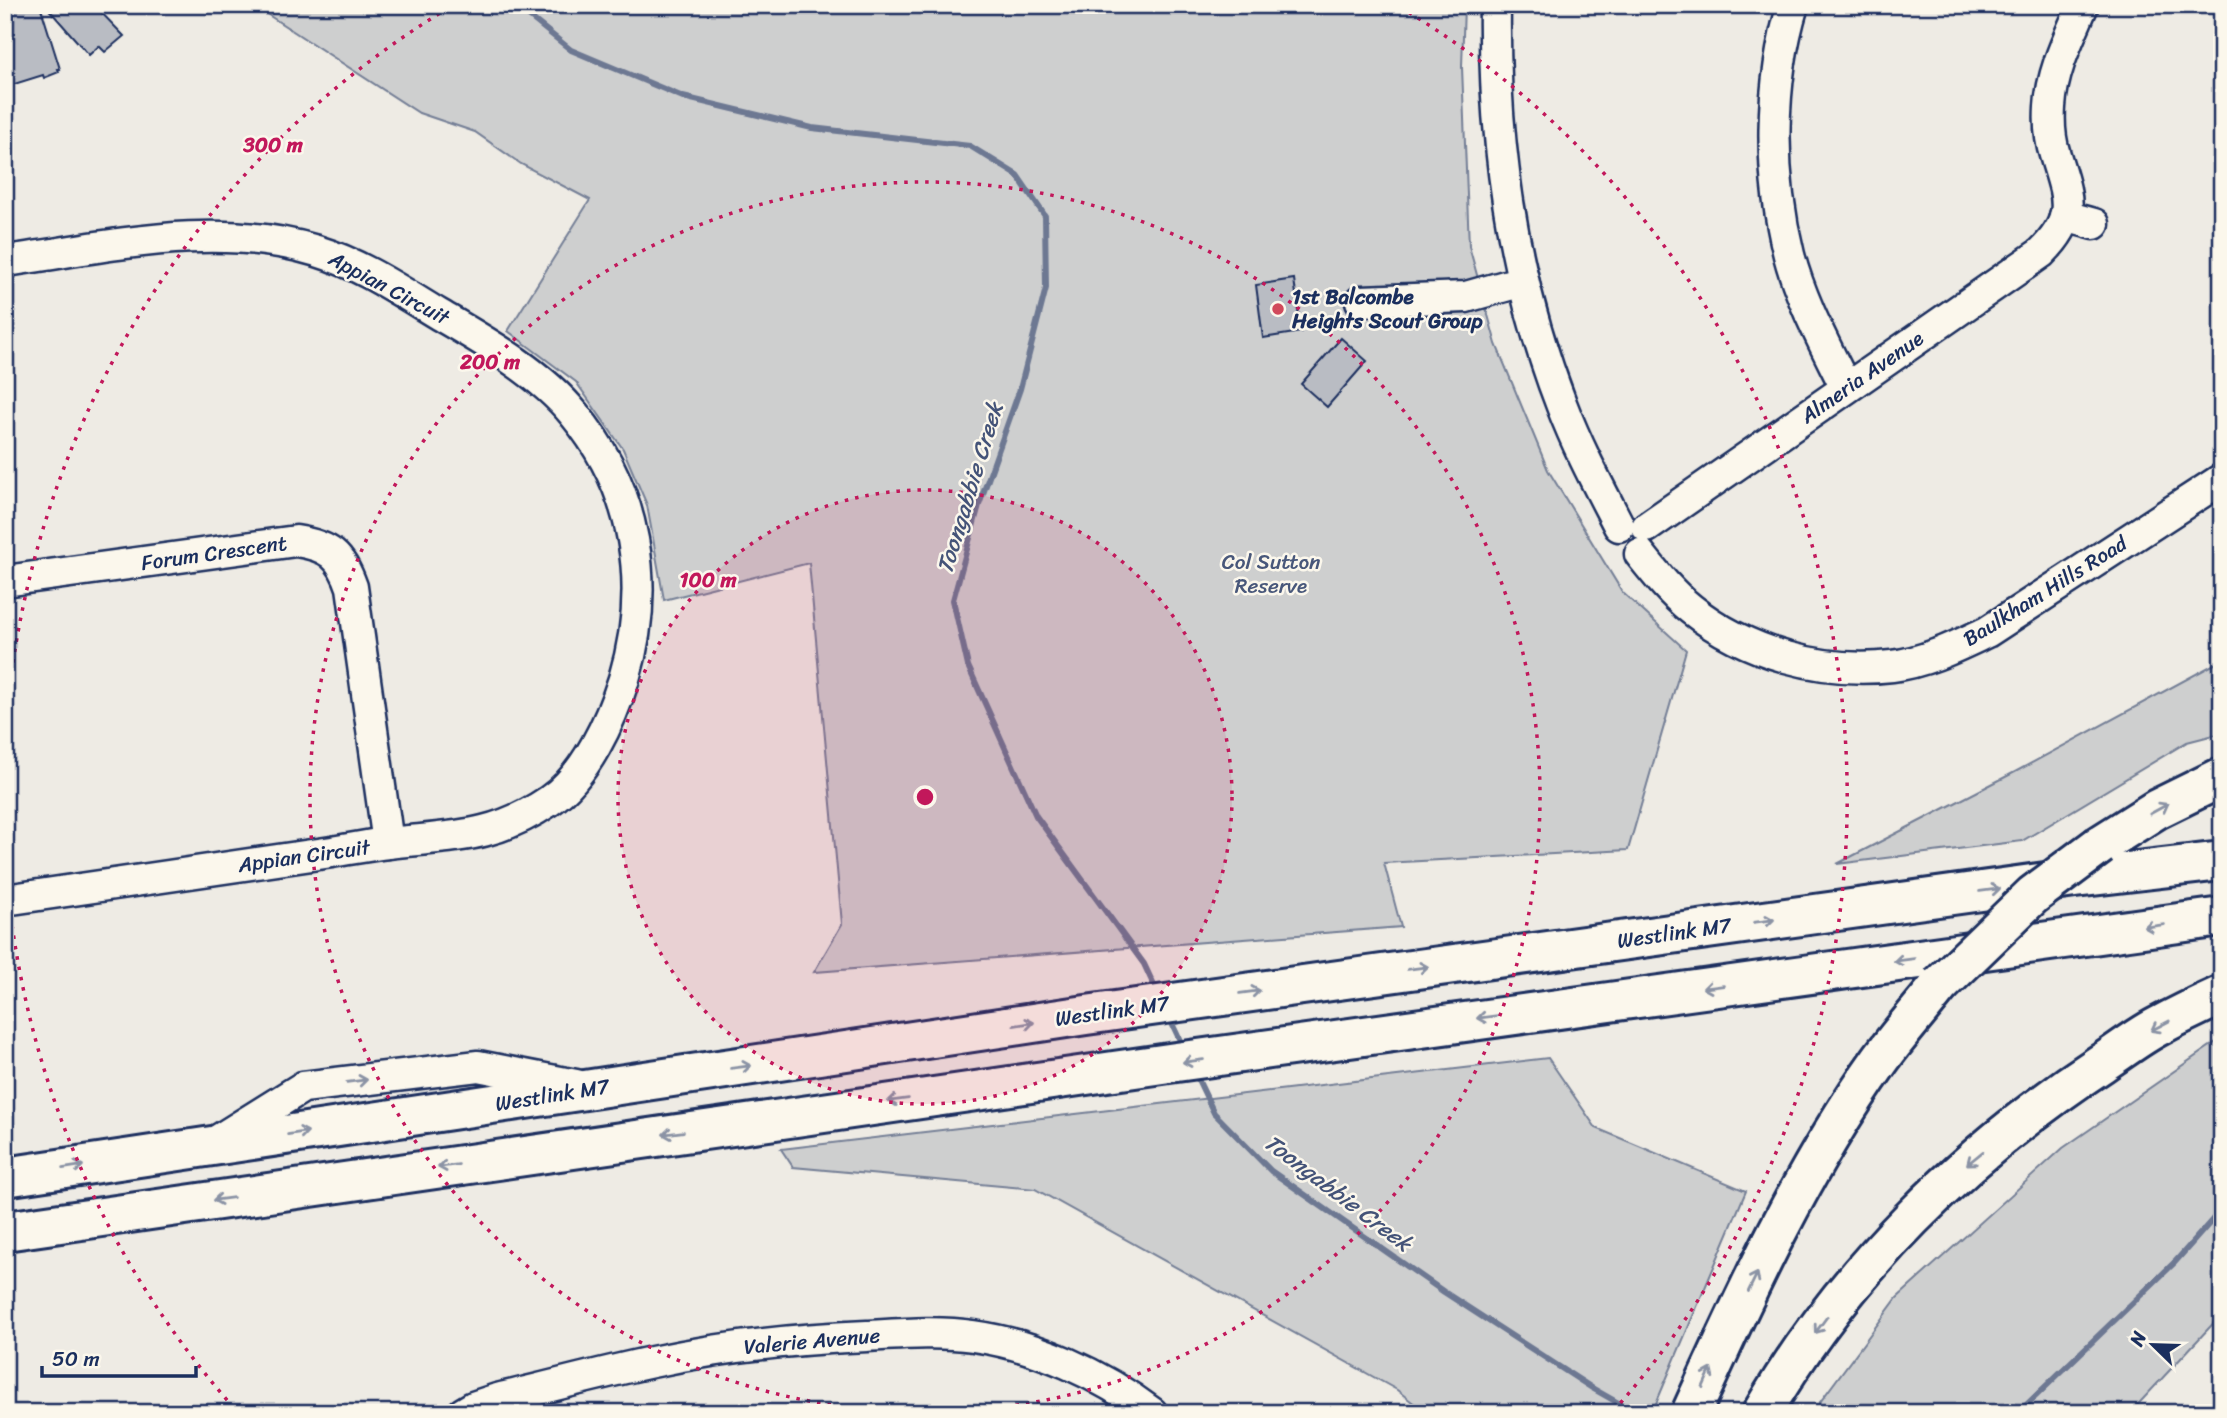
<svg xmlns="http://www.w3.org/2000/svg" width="2227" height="1418" viewBox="0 0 2227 1418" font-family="Sriracha,sans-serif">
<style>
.green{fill:#cecfcf;stroke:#747f96;stroke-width:2}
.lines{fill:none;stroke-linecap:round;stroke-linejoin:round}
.stream{stroke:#6d7892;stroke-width:6}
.building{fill:#b9bcc3;stroke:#1b2f5e;stroke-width:2}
.minor-casing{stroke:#1b2f5e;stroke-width:35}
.highway-casing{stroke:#1b2f5e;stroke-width:44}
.minor{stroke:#fbf7ec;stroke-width:30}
.highway{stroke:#fbf7ec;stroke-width:38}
.highway-bridge-casing{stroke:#1b2f5e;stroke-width:44;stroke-linecap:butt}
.highway-bridge{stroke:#fbf7ec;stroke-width:38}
.oneway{stroke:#8b93a5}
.ring{fill:none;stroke:#c2185b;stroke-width:3.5;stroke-dasharray:3.5 7}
.poi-dot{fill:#d1495b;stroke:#fbf7ec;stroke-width:2.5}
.labels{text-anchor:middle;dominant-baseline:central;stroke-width:5;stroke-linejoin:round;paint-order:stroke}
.street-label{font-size:21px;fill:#1b2f5e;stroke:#fbf7ec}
.poi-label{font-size:21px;font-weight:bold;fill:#1b2f5e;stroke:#fbf7ec;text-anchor:start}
.park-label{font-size:21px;fill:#48577a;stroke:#fbf7ec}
.water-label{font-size:23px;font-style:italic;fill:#445378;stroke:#fbf7ec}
.centre{fill:#c2185b;stroke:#fbf7ec;stroke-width:3.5}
.ring-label{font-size:21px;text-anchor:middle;font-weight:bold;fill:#c2185b;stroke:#fbf7ec;stroke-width:5;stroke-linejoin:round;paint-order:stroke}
</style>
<rect width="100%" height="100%" fill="#eeebe4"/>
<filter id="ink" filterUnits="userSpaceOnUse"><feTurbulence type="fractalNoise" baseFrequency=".0143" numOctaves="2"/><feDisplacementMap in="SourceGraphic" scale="14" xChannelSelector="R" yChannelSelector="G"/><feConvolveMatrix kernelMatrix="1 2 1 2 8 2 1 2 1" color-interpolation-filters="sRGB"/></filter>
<g filter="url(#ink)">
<!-- green -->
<g class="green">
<path d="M253,5h1211l-2,62 7,179 27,98 52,126 75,123 63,57 -58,200 -244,13 17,64 -587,45 28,-48 -33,-361 -145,37 -17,-95 -24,-56 -47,-67 -68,-51 82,-131 -69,-36 -46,-32 -56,-19z"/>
<path d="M2222,660v73l-35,9 -165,99 -185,23 178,-92z"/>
<path d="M2222,1038v276l-92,99h-318l85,-115 166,-150z"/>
<path d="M1548,1058l48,70 150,63 -94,222h-226l-29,-23 -362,-201 -242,-22 -12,-18z"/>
</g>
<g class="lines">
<!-- stream -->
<g class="stream">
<path d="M515,5l56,45 112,47 129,31 158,18 47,29 28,41 1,72 -26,101 -41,116 -26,95 15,66 68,150 108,148 13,28"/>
<path d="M1169,1017l15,32"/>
<path d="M1194,1071l20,42 57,58 173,121 148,96 44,25"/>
<path d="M2018,1413l157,-151 47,-53"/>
</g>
</g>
<!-- building -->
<g class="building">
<path d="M5,5h35l20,64h-2l1,3 -15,6 -1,-3 -38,12z"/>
<path d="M45,5h49l30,31 -19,16 -6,-6 -10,9z"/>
<path d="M1294,279l7,53 -38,6 -7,-53z"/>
<path d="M1341,338l26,23 -40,46 -26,-23z"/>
</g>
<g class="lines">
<defs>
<g id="minor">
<path d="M1495,5c-2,138 17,272 67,401 16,42 37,81 57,120"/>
<path d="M1793,5c-24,79 -24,170 -4,250 12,46 36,90 57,133"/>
<path d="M2065,216l29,8"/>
<path d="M5,261c103,-14 210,-41 312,-10 43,13 83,40 121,63 46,27 102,58 136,100 63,76 78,172 50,265 -13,41 -38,97 -75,122 -56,38 -97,35 -161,42 -18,2 -37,6 -56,9 -109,16 -218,32 -327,48"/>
<path d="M1361,301l105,-4 57,-16"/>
<path d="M1647,527l394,-274c37,-36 27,-55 14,-98 -5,-15 -6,-32 -5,-48 2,-36 19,-69 33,-102"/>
<path d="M1640,554c16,20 31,39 51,55 55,44 131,65 201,57 34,-4 65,-20 95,-34l235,-153"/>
<path d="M5,581l291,-40c33,5 45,14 56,46l36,256"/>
<path d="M215,1142l88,-55 175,-21 98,19"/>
<path d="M463,1413l10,-6 24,-8c52,-12 103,-26 155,-37 70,-15 144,-23 215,-26 35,-2 72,-5 106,0 64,9 128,38 179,77"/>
</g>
<g id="highway">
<path d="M2100,845l57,-36 65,-32"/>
<path d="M5,1177l1081,-162 989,-137 147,-17"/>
<path d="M5,1231c739,-108 1477,-214 2217,-314"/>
<path d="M1691,1413c55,-121 112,-245 189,-353 19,-26 40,-50 60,-75"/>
<path d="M1762,1413c82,-142 204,-261 340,-350 18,-12 35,-25 53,-35 22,-12 45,-23 67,-33"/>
</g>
</defs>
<!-- minor casing -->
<use href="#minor" class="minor-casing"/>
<!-- highway casing -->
<use href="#highway" class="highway-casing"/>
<!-- minor -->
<use href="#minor" class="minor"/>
<!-- highway -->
<use href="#highway" class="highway"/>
<defs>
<path id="highway-bridge" d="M1940,985l93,-90 67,-50"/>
</defs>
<!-- highway-bridge casing -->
<use href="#highway-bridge" class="highway-bridge-casing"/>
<!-- highway-bridge -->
<use href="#highway-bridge" class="highway-bridge"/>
</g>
<!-- one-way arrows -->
<defs><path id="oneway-shaft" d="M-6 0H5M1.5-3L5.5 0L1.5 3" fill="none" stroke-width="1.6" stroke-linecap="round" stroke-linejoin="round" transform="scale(1.75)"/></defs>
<g class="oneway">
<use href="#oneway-shaft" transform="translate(2159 809) rotate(-29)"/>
<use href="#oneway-shaft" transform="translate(1990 890) rotate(-8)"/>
<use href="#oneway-shaft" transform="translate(1764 921) rotate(-8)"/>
<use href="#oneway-shaft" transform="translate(2154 926) rotate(172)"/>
<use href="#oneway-shaft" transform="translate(1904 960) rotate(172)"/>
<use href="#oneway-shaft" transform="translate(1418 968) rotate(-8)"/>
<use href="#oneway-shaft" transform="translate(1713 987) rotate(173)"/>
<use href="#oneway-shaft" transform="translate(1250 992) rotate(-8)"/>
<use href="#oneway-shaft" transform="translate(1487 1017) rotate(172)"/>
<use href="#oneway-shaft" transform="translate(1024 1024) rotate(-9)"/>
<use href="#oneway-shaft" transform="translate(2160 1026) rotate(152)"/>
<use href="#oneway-shaft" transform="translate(1193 1061) rotate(173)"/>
<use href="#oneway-shaft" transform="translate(741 1067) rotate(-8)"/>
<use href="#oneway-shaft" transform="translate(357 1081) rotate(-7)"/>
<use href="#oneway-shaft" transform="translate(898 1100) rotate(172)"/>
<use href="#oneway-shaft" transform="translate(298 1133) rotate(-9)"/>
<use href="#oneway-shaft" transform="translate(673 1133) rotate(172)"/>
<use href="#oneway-shaft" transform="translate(1975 1158) rotate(141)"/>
<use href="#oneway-shaft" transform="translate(448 1166) rotate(172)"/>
<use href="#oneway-shaft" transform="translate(73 1167) rotate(-9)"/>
<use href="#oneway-shaft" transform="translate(223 1199) rotate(172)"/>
<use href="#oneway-shaft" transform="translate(1753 1282) rotate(-64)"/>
<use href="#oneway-shaft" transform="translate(1821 1325) rotate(126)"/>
<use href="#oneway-shaft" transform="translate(1707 1378) rotate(-66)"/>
</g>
</g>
<!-- distance rings -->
<circle cx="925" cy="797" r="307" fill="#c2185b" fill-opacity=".12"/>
<g class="ring">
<circle cx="925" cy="797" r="307"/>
<circle cx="925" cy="797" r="615"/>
<path d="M234 1408A922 922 0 0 1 6 869M6 725A922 922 0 0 1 450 7M1400 7A922 922 0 0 1 1616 1408"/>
</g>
<!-- markers -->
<circle class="poi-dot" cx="1278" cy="309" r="7"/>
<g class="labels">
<!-- street labels -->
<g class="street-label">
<text transform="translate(389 288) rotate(28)">Appian Circuit</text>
<text transform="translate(1862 377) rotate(-35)">Almeria Avenue</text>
<text transform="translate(214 553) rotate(-8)">Forum Crescent</text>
<text transform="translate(2045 591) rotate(-32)">Baulkham Hills Road</text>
<text transform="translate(304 856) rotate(-8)">Appian Circuit</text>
<text transform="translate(1674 933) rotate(-8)">Westlink M7</text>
<text transform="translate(1112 1011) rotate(-8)">Westlink M7</text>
<text transform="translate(552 1095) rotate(-9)">Westlink M7</text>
<text transform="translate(812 1341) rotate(-5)">Valerie Avenue</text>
</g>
<!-- poi labels -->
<g class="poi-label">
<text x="1292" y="297">1st Balcombe<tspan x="1292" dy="24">Heights Scout Group</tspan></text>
</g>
<!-- park labels -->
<g class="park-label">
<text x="1271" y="562">Col Sutton<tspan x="1271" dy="24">Reserve</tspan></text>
</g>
<!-- water labels -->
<g class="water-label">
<text transform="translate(970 488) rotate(-73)">Toongabbie Creek</text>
<text transform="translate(1338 1193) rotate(37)">Toongabbie Creek</text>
</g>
</g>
<circle cx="925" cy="797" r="10" class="centre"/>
<g class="ring-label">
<text x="273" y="152">300 m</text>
<text x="490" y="369">200 m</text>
<text x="708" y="587">100 m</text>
</g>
<!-- margin -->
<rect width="2227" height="1418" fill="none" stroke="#fbf7ec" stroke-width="28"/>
<rect x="14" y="14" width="2199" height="1390" fill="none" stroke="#1b2f5e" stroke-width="2.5" filter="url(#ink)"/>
<!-- north arrow -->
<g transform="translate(2153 1345) rotate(293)" stroke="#fbf7ec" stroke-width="5" paint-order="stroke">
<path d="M0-5L12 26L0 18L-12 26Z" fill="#1b2f5e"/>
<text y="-10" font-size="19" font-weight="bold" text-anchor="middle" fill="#1b2f5e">N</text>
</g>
<!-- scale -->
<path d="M42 1366v10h154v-10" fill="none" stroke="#1b2f5e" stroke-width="3.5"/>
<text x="52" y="1366" font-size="21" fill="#1b2f5e" stroke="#fbf7ec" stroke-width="5" paint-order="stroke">50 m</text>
</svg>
